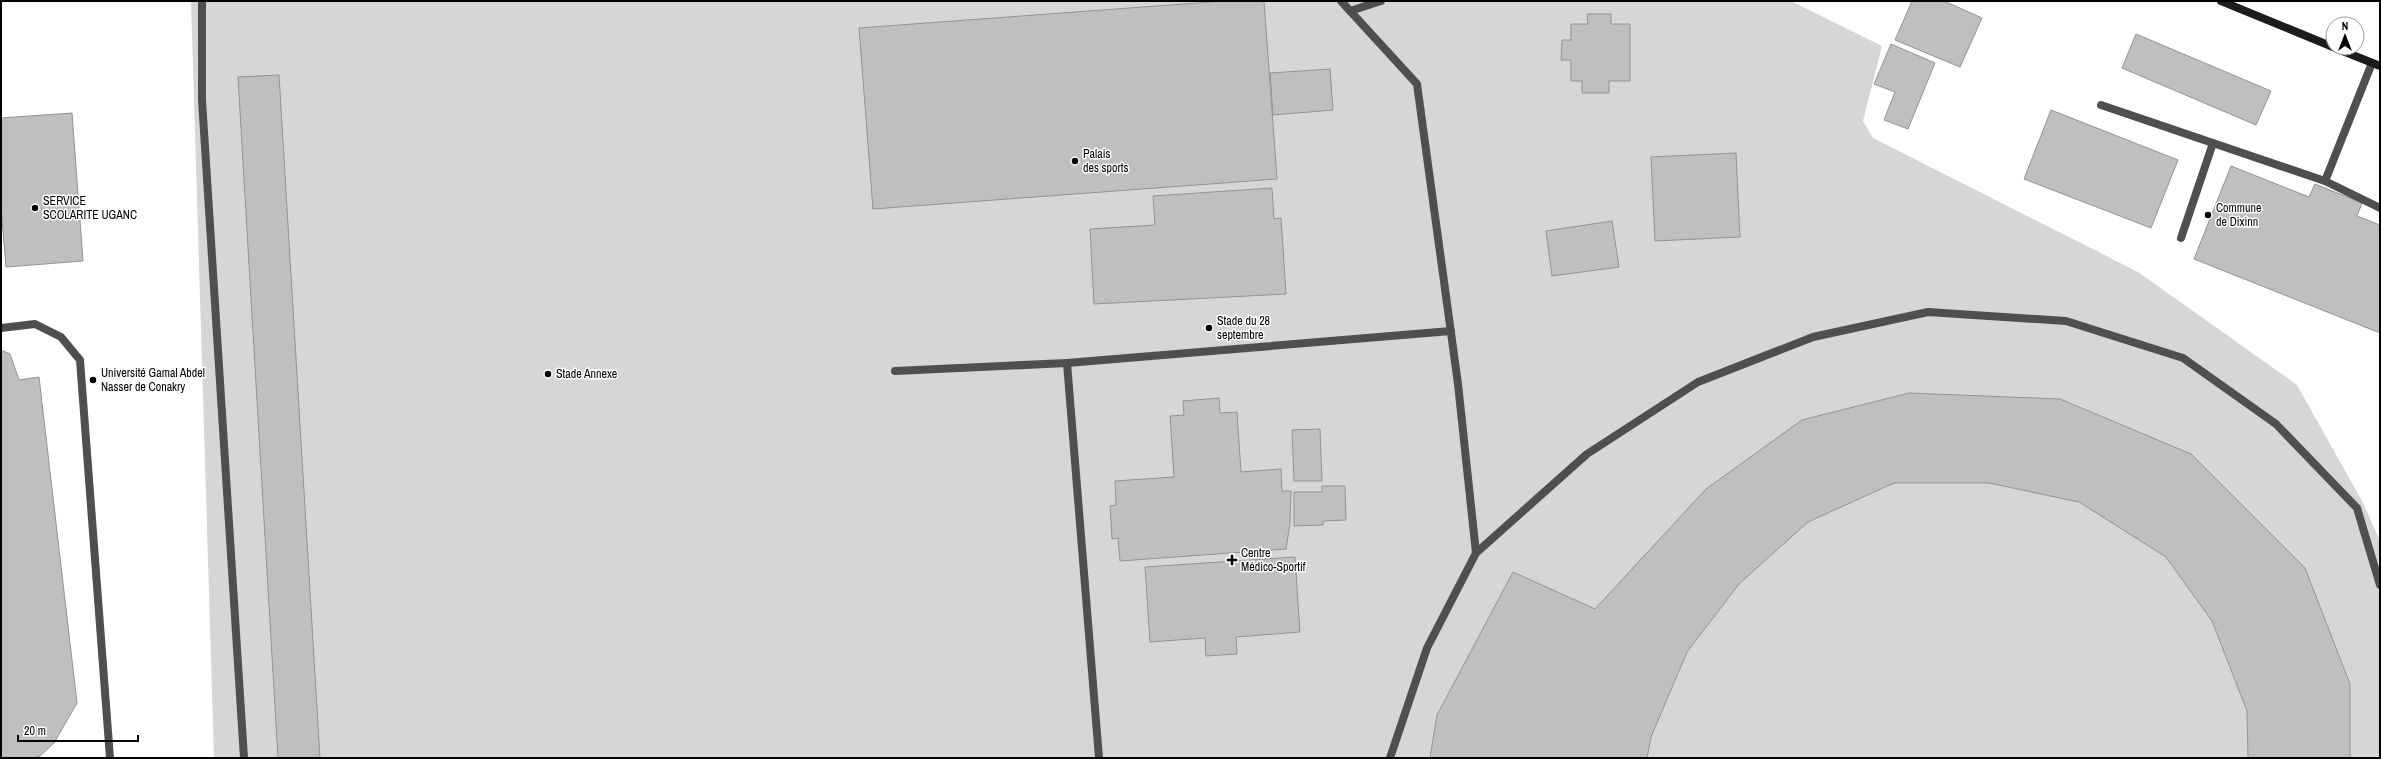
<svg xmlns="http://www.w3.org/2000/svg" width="2381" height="759" viewBox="0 0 2381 759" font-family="'Archivo Narrow',sans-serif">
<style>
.green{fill:#d6d6d6}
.building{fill:#bfbfbf;stroke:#939393}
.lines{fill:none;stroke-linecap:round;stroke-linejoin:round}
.service{stroke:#4f4f4f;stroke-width:8}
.secondary{stroke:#1c1c1c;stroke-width:8}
.poi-dot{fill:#000;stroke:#fff;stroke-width:1.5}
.labels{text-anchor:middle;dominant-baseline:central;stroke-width:3;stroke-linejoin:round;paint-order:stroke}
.poi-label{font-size:12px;fill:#000;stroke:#fff;text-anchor:start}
</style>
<rect width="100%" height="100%" fill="#fff"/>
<!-- green -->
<path class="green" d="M191,1h1600l91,45 -19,75 10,17 265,134 159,113 65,116 18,40v217h-2166z"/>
<!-- building -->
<g class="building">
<path d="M1224,1h40l13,178 -404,30 -14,-181z"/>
<path d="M1912,1h32l38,17 -22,49 -65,-27z"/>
<path d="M1587,14h24v10h19v57h-21v12h-27v-12h-11v-21h-10l1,-20h9v-16h17z"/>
<path d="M2136,34l135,57 -15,34 -134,-57z"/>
<path d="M1891,44l44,19 -27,66 -24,-9 11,-28 -21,-8z"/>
<path d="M1330,69l3,41 -60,5 -3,-42z"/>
<path d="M279,75l41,683h-42l-40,-681z"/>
<path d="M2051,110l127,50 -27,68 -127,-49z"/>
<path d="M72,113l11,148 -77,6 -5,-59v-90z"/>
<path d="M1736,153l4,84 -85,4 -4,-84z"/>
<path d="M2231,166l78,31 6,-13 47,19 -5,13 23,9v108l-186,-74z"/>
<path d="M1272,188l2,31 7,-1 5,76 -192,10 -4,-75 65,-4 -2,-29z"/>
<path d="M1612,221l7,46 -67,9 -6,-45z"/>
<path d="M1,350l9,4 9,26 20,-3 38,326 -23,40 -14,13 -6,2h-33z"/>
<path d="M1909,393l151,6 131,55 114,114 45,116v74h-102l-1,-47 -35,-90 -46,-64 -87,-55 -90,-19h-95l-86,39 -69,62 -52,68 -36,85 -4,21h-217l7,-43 76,-143 82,37 111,-120 96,-69z"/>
<path d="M1219,398l1,15 17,-1 4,60 40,-3 1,22h9l-1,32 -4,26 -166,12 -2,-23 -6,1 -2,-33 6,-1 -1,-24 59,-4 -4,-61 14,-1 -1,-14z"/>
<path d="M1320,429l2,52h-28l-2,-51z"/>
<path d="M1322,486h23l1,34 -23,1v4l-29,1v-34h28z"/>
<path d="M1295,557l5,75 -64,5 1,17 -31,2 -1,-18 -55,4 -5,-75z"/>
</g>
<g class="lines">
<!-- service -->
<g class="service">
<path d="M202,1v99l42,658"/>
<path d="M1341,1l76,83 41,300 18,169 -49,95 -37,110"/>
<path d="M1350,11l31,-10"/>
<path d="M2101,105l224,76 47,-118"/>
<path d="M2325,181l55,27"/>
<path d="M2181,238l32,-95"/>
<path d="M1,328l34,-4 26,13 19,23 30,398"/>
<path d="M1067,363l32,395"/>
<path d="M895,371l172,-8 384,-32"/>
<path d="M1476,553l111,-99 111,-72 115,-45 115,-25 138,9 117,37 93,66 81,84 23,77"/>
</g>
<!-- secondary -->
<g class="secondary">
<path d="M2221,1l112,46"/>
<path d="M2335,48l45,18"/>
</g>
</g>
<!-- markers -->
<g class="poi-dot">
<circle cx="1075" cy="161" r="4"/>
<circle cx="35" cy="208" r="4"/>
<circle cx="2208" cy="215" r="4"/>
<circle cx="1209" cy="328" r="4"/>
<circle cx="548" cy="374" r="4"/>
<circle cx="93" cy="380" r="4"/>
<path d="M1230 554h4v4h4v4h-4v4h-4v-4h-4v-4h4z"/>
</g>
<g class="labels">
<!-- poi labels -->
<g class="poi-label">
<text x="1083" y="154">Palais<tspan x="1083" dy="14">des sports</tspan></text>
<text x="43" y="201">SERVICE<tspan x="43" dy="14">SCOLARITE UGANC</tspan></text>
<text x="2216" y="208">Commune<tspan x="2216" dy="14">de Dixinn</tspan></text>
<text x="1217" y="321">Stade du 28<tspan x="1217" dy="14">septembre</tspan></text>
<text x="101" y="373">Université Gamal Abdel<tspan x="101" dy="14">Nasser de Conakry</tspan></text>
<text x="556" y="374">Stade Annexe</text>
<text x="1241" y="553">Centre<tspan x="1241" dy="14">Médico-Sportif</tspan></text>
</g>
</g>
<!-- border -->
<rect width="2381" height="759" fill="none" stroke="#000000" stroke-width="4"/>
<!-- north arrow -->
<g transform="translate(2345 36)"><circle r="19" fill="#ffffff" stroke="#999999"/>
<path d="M0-3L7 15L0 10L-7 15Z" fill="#000000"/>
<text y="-6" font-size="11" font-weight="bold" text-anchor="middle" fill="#000000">N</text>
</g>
<!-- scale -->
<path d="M18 735v6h120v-6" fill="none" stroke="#000000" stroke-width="2"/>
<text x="24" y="735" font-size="12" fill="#000000" stroke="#ffffff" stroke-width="3" paint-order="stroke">20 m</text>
</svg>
